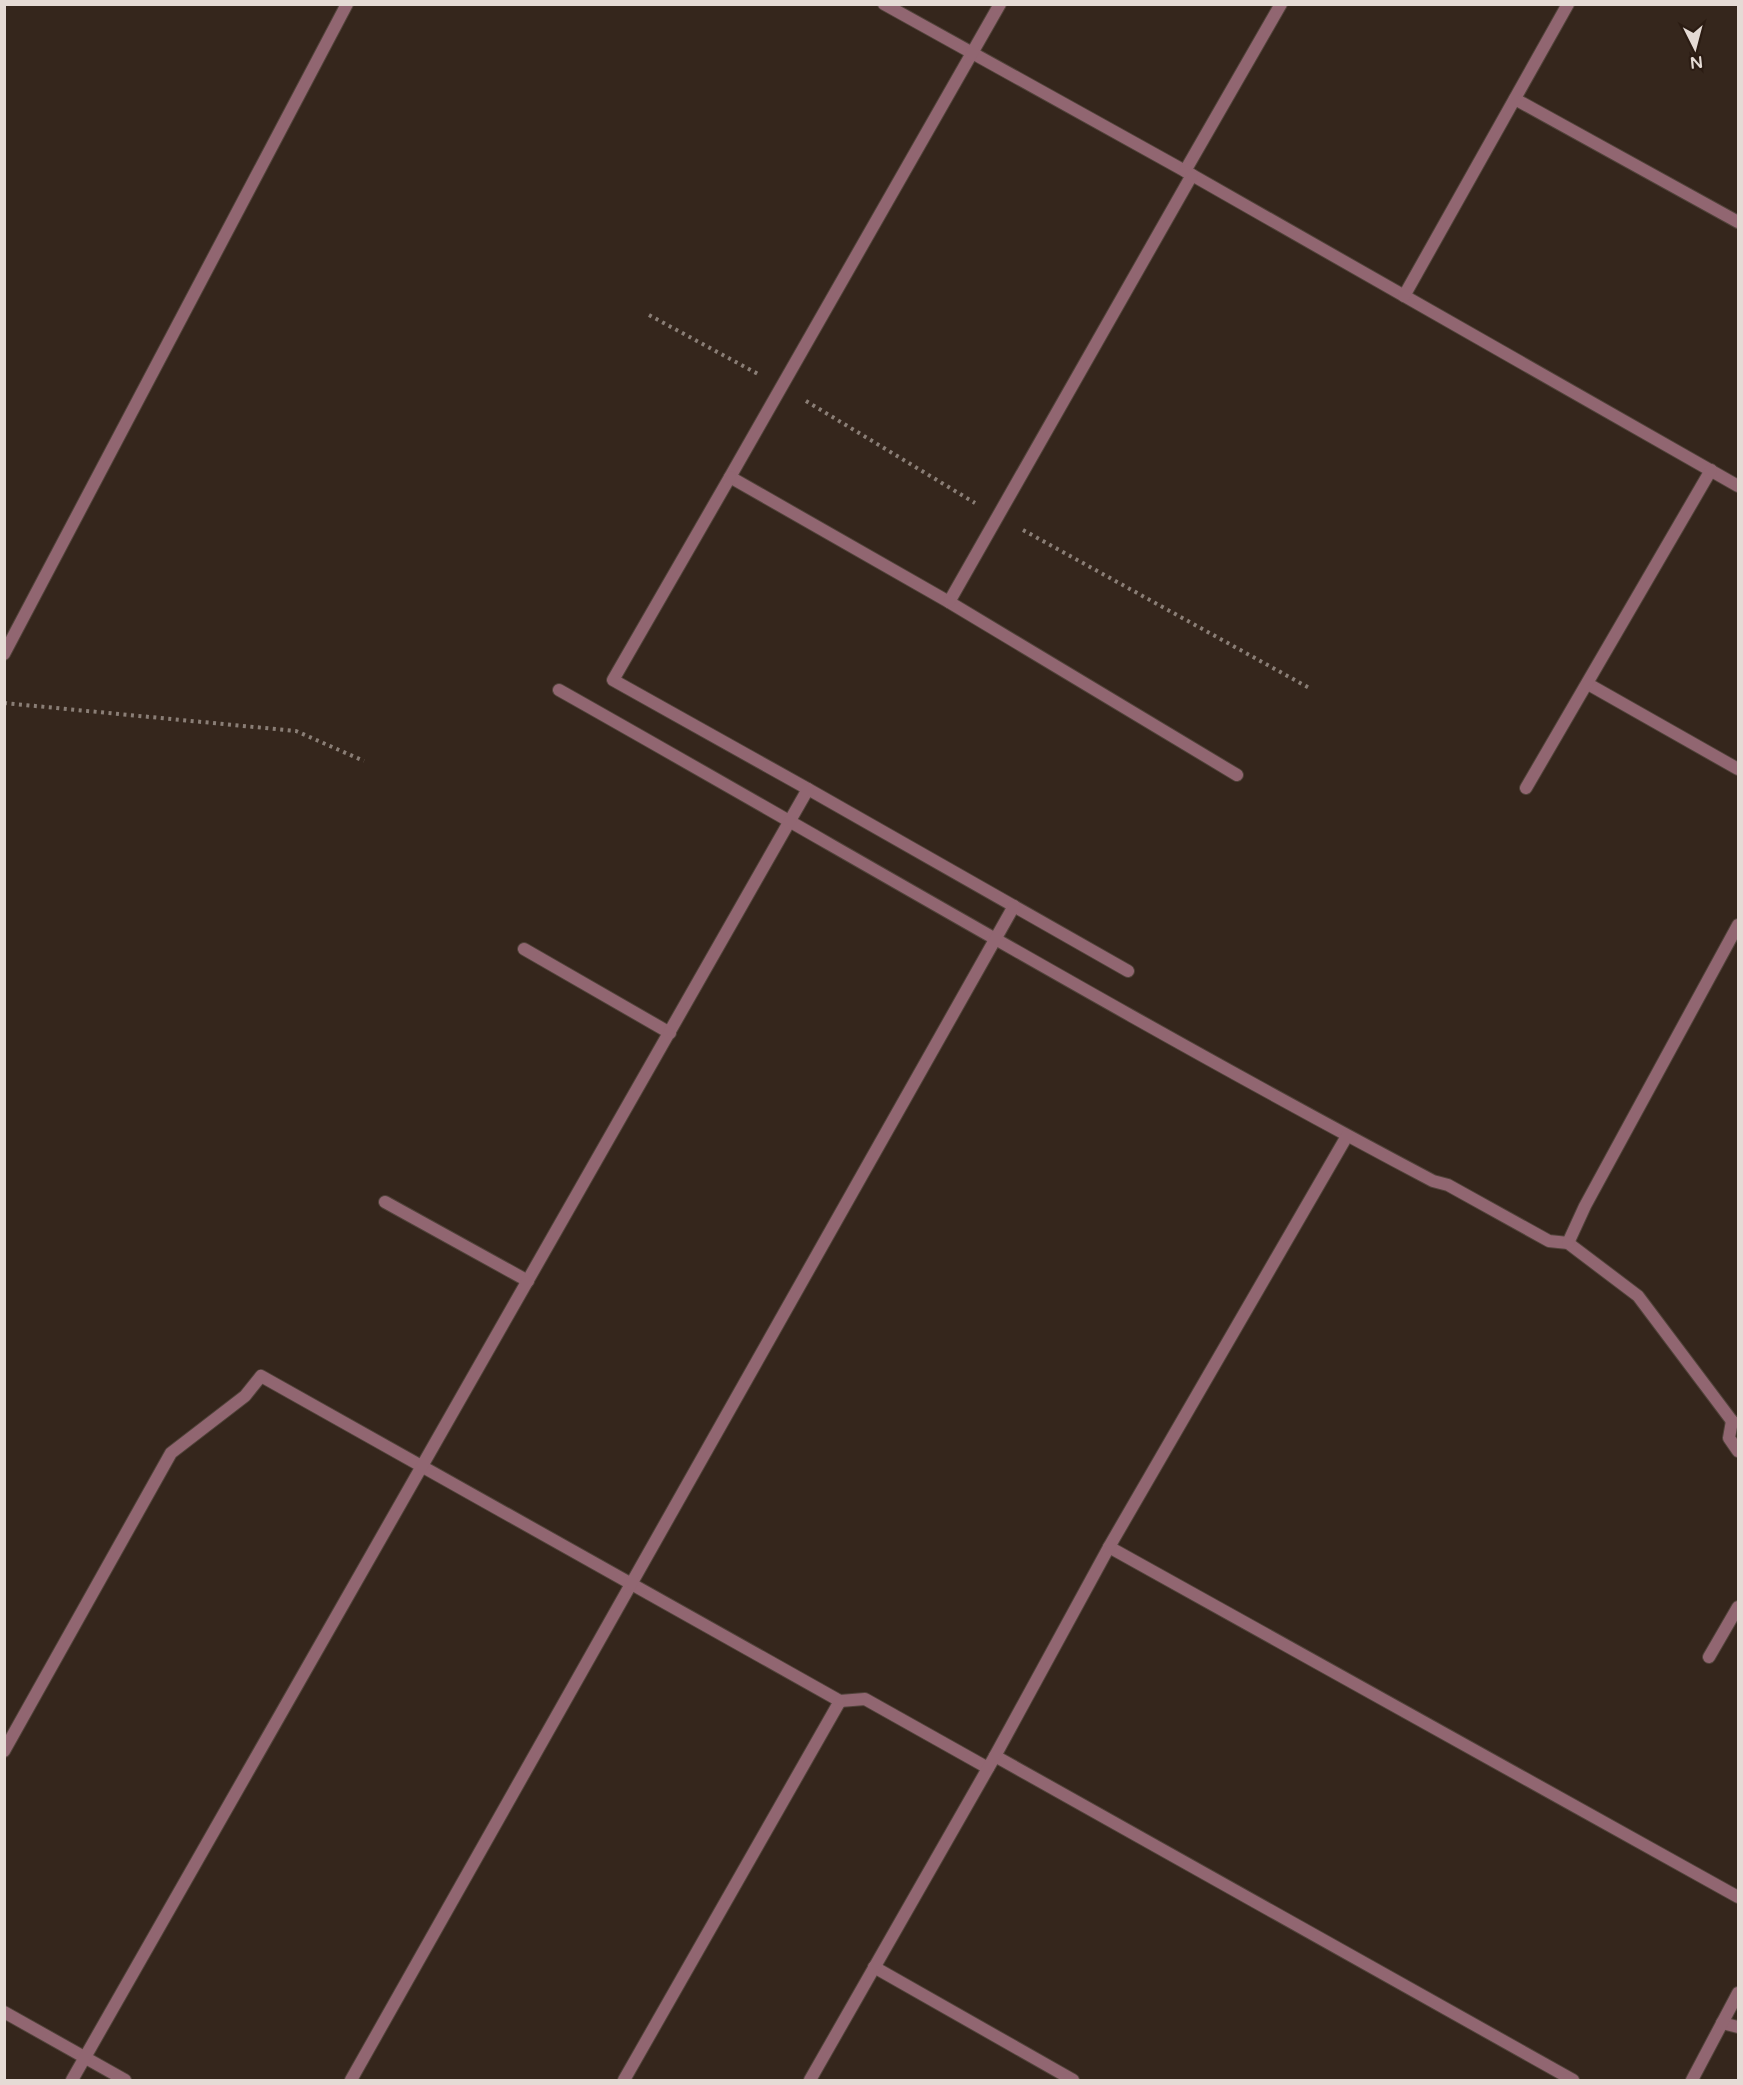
<svg xmlns="http://www.w3.org/2000/svg" width="1743" height="2085" viewBox="0 0 1743 2085" font-family="'Varela Round',sans-serif">
<style>
.lines{fill:none;stroke-linecap:round;stroke-linejoin:round}
.service-casing{stroke:#51433a;stroke-width:14}
.minor-casing{stroke:#51433a;stroke-width:14}
.tertiary-casing{stroke:#51433a;stroke-width:14}
.path{stroke:#8a7e76;stroke-width:4;stroke-dasharray:3 4.5;stroke-linecap:butt}
.service{stroke:#916671;stroke-width:12}
.minor{stroke:#916671;stroke-width:12}
.tertiary{stroke:#916671;stroke-width:12}
</style>
<rect width="100%" height="100%" fill="#35261c"/>
<g class="lines">
<defs>
<g id="service">
<path d="M559,690c291,164 579,335 874,491l15,4 101,56 19,2 70,53 94,125"/>
<path d="M840,1701l25,-2 123,69"/>
</g>
<g id="minor">
<path d="M884,4l301,167 553,315"/>
<path d="M1000,4l-270,473 219,125 288,173"/>
<path d="M1515,99l223,123"/>
<path d="M1185,171l96,-167"/>
<path d="M1404,296l164,-292"/>
<path d="M730,477l-117,203 195,109 320,182"/>
<path d="M949,602l243,-427"/>
<path d="M1588,684l150,85"/>
<path d="M1526,788l185,-318"/>
<path d="M524,949l146,84"/>
<path d="M385,1202l143,79"/>
<path d="M1568,1243l17,-37 153,-281"/>
<path d="M1732,1421l-3,17 9,13"/>
<path d="M1109,1547l629,350"/>
<path d="M1709,1657l29,-50"/>
<path d="M4,1751l167,-298 74,-57 16,-20 579,325 -216,379"/>
<path d="M995,1756l578,324"/>
<path d="M874,1967l199,113"/>
<path d="M4,2012l121,68"/>
<path d="M1722,2023l16,4"/>
<path d="M72,2080l736,-1291"/>
<path d="M351,2080l663,-1174"/>
<path d="M810,2080l185,-324 114,-209 238,-411"/>
<path d="M1692,2080l46,-87"/>
</g>
<path id="tertiary" d="M4,654l343,-650"/>
</defs>
<!-- service casing -->
<use href="#service" class="service-casing"/>
<!-- minor casing -->
<use href="#minor" class="minor-casing"/>
<!-- tertiary casing -->
<use href="#tertiary" class="tertiary-casing"/>
<!-- path -->
<g class="path">
<path d="M649,315l109,59"/>
<path d="M806,401l169,102"/>
<path d="M1023,530l288,159"/>
<path d="M4,703l292,28 68,30"/>
</g>
<!-- service -->
<use href="#service" class="service"/>
<!-- minor -->
<use href="#minor" class="minor"/>
<!-- tertiary -->
<use href="#tertiary" class="tertiary"/>
</g>
<!-- border -->
<rect width="1743" height="2085" fill="none" stroke="#e5dbd5" stroke-width="12"/>
<!-- north arrow -->
<g transform="translate(1695 48) rotate(174)" stroke="#2b1c13" stroke-width="4.5" paint-order="stroke">
<path d="M0-4.5L10 22L0 15L-10 22Z" fill="#e5dbd5"/>
<text y="-9" font-size="16" font-weight="bold" text-anchor="middle" fill="#e5dbd5">N</text>
</g>
</svg>
